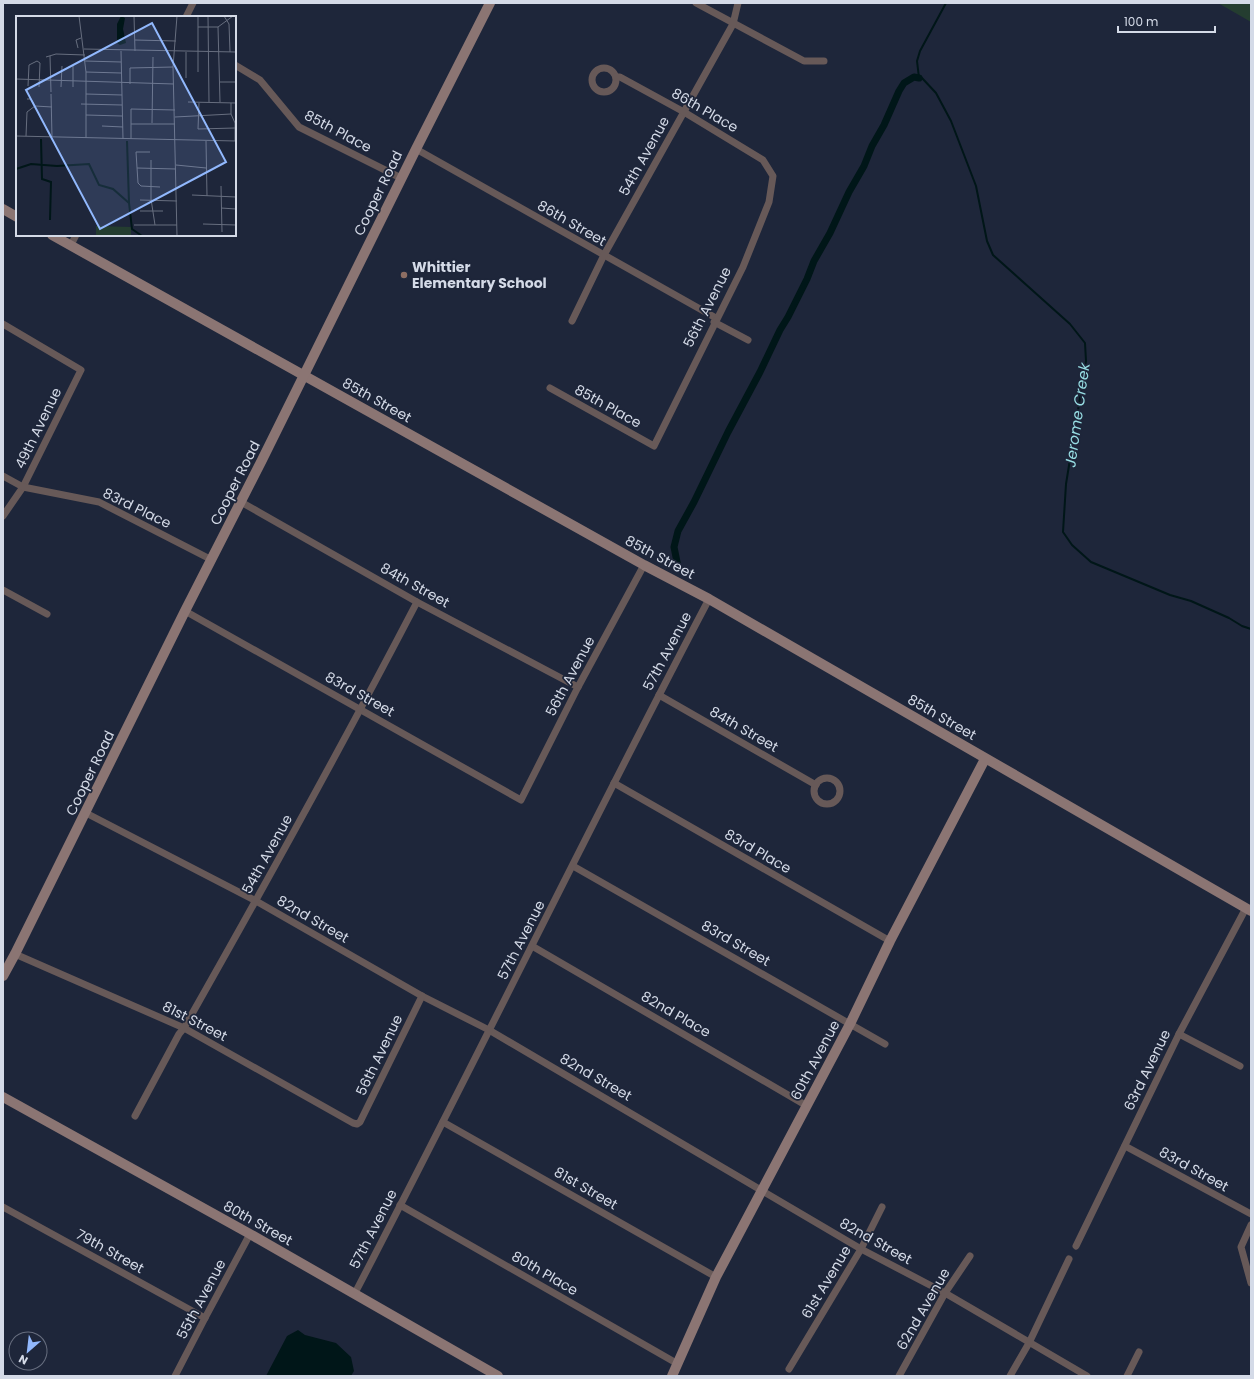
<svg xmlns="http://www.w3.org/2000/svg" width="1254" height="1379" viewBox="0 0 1254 1379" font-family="Poppins,sans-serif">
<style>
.green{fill:#243d30}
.water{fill:#001618}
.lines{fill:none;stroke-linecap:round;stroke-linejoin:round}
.stream{stroke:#001618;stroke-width:2}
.canal{stroke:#001618;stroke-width:7}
.street{stroke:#675958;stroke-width:7}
.secondary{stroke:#8b7573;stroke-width:10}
.education-dot{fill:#8d6e63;stroke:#1e263a;stroke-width:1.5}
.labels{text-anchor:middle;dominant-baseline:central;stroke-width:3.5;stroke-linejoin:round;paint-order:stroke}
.street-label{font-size:14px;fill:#d4dae7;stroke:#1e263a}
.poi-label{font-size:14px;font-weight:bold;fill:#d4dae7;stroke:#1e263a;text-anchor:start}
.water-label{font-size:15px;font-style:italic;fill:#97dde3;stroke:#1e263a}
.inset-river{fill:none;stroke:#001618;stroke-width:2}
.inset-road{fill:none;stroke:#676e7f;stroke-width:1}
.view{fill:#91b8fd;fill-opacity:0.15;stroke:#91b8fd;stroke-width:2}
.inset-edge{fill:none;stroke:#d4dae7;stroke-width:2}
</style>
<rect width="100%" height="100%" fill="#1e263a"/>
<!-- green -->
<path class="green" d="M1218,3h33v19z"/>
<!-- water -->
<path class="water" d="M298,1330l7,5 31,8 15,14 3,14 -3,5h-85l21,-40z"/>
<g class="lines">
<!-- stream -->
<path class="stream" d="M946,3l-26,48 -3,10 2,17h3l14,15 15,28 25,65 11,55 6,14 77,69 15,19 1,18 -20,123 -3,48 9,13 19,17 79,33 21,6 38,17 13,8 9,3"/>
<!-- canal -->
<path class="canal" d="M678,567l-4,-20 4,-16 16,-29 34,-70 32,-60 20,-42 8,-13 19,-38 7,-18 16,-28 19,-41 15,-26 8,-20 12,-21 15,-34 5,-8 10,-6 5,1"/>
<!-- street -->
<g class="street">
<path d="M696,3l108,58h20"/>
<path d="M186,17l7,-14"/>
<path d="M235,65l25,15 39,47 102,51"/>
<circle cx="604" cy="80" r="12"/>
<path d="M416,149l300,169"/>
<path d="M71,245l5,-10"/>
<path d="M572,321l32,-66 129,-231 5,-21"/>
<path d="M714,322l34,18"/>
<path d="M3,324l78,46 -58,117 -20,29"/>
<path d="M550,388l104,58 89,-179 26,-65 4,-26 -10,-16 -79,-48 -64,-35h-4"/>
<path d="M3,476l20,11 76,15 113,58"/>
<path d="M241,502l176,100 161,85"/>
<path d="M3,590l44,24"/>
<path d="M185,611l336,189 57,-113 66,-122"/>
<path d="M659,695l157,90"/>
<circle cx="827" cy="791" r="13"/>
<path d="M614,783l276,158"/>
<path d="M86,813l170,88 166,95 67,34 372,219 84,44 142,83"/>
<path d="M573,866l312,178"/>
<path d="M532,946l275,160"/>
<path d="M15,954l169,74 169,95 4,1 3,-2 62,-126"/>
<path d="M1179,1034l61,32"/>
<path d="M135,1116l44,-82 5,-6c80,-141 158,-282 233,-426"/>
<path d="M443,1122l273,155"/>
<path d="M1125,1146l126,68"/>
<path d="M400,1205l278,159"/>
<path d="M3,1207l202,111"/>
<path d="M1251,1225l-10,22 10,36"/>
<path d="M1076,1246l103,-212 67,-126"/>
<path d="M355,1293c120,-230 233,-464 354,-694"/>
<path d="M789,1369l72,-120 21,-42"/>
<path d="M175,1376l30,-58 45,-84"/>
<path d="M899,1376l46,-83 25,-37"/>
<path d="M1010,1376l19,-33 40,-84"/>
<path d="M1127,1376l12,-24"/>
</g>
<!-- secondary -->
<g class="secondary">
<path d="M3,209l14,8"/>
<path d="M52,235l592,330 65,34 542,312"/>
<path d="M3,976l12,-22 170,-343 77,-151 154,-311 74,-146"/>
<path d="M3,1097l247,137 248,142"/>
<path d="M672,1376l44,-99 134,-253 40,-83 95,-182"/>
</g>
</g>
<!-- markers -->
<circle class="education-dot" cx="404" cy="275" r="4"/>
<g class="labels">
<!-- street labels -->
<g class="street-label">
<text transform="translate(705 110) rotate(30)">86th Place</text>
<text transform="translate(338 131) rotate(28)">85th Place</text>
<text transform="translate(644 156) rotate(-61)">54th Avenue</text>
<text transform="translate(378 193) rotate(-64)">Cooper Road</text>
<text transform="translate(572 223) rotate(30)">86th Street</text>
<text transform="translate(707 307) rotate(-63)">56th Avenue</text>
<text transform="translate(377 400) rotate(29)">85th Street</text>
<text transform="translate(608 406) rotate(29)">85th Place</text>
<text transform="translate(38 428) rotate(-64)">49th Avenue</text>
<text transform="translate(235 483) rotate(-63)">Cooper Road</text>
<text transform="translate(137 508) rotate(26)">83rd Place</text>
<text transform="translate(660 557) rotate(28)">85th Street</text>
<text transform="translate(415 585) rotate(29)">84th Street</text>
<text transform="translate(667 651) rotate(-62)">57th Avenue</text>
<text transform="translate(570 676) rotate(-62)">56th Avenue</text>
<text transform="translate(360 694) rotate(29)">83rd Street</text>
<text transform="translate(942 717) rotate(30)">85th Street</text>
<text transform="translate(744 729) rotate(30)">84th Street</text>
<text transform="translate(90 773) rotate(-64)">Cooper Road</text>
<text transform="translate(758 851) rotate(30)">83rd Place</text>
<text transform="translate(267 854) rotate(-61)">54th Avenue</text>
<text transform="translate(313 919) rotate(30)">82nd Street</text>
<text transform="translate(521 940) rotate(-63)">57th Avenue</text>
<text transform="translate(736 943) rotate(30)">83rd Street</text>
<text transform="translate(676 1014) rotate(30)">82nd Place</text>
<text transform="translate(195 1021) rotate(27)">81st Street</text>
<text transform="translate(379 1055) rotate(-64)">56th Avenue</text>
<text transform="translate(815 1060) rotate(-62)">60th Avenue</text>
<text transform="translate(1147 1070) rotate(-64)">63rd Avenue</text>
<text transform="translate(596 1077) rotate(30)">82nd Street</text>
<text transform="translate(1194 1169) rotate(29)">83rd Street</text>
<text transform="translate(586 1188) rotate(30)">81st Street</text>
<text transform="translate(258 1223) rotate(29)">80th Street</text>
<text transform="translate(373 1229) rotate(-63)">57th Avenue</text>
<text transform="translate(876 1241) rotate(29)">82nd Street</text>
<text transform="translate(110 1251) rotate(29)">79th Street</text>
<text transform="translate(545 1273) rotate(30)">80th Place</text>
<text transform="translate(826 1282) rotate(-59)">61st Avenue</text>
<text transform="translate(201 1299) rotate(-62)">55th Avenue</text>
<text transform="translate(923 1309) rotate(-60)">62nd Avenue</text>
</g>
<!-- poi labels -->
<g class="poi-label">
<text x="412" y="267">Whittier<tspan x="412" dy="16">Elementary School</tspan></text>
</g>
<!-- water labels -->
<g class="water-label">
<text transform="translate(1077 415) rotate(-82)">Jerome Creek</text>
</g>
</g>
<!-- overview -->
<g transform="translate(16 16)">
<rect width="220" height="220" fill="#1e263a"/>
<path d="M80,210l35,1v9h-35z" fill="#243d30"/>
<path d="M105,0l4,2 -2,11 3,14 -6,2 -3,-2v-19z" fill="#001618"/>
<path class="inset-river" d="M25,123l1,40 9,3 -1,38M111,125l2,62M0,153l15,-5 26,2 32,-2 10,21 14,4 16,14 3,26 10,7"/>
<path class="inset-road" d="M63,0l7,56v66M118,0l1,35M161,0l-4,51 4,169M182,0v56M192,0l1,86M208,0l5,8 1,28M182,11h20M202,11l2,75M202,11l15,-11M119,24l41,1M62,32l-2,-8 5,-2M68,33l152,3M105,35l2,88M170,36v26M34,40l1,36M30,41l10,-3 29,1M69,45l36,1M70,56l35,1M0,63l158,5M204,66h16M114,68v-16l43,-1M12,70l1,-21 8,-4 3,2 -1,24M45,71l1,-21M57,71v-21M35,78l1,43M70,78l36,1M11,83h4l4,7M172,86l48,1M183,87l-1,26 37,-1M215,87v11l4,9v18M65,88l41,1M11,96l8,-6 17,1M70,99l36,1M159,101l56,-3M136,107l1,-66M115,108h44M86,110l21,1M0,120l220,5M10,120l1,-24M115,123v-30l44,1M190,125l1,55M134,136h-14l2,31 3,3 19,1M135,144v39l4,26M160,149l30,3M121,152l39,1M205,170l1,46M176,179l44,2M124,184l37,1M205,192l15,1M124,195h23M187,208l33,1M118,209h43"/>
<path class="view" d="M136,7l74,139 -126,67 -74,-139z"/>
<rect width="220" height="220" class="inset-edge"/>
</g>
<!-- border -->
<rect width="1254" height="1379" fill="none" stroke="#d4dae7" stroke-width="8"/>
<!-- north arrow -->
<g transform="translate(28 1351) rotate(208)"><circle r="19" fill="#1e263a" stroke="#676e7f"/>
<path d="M0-3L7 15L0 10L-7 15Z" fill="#91b8fd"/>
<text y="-6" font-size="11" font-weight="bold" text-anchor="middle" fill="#d4dae7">N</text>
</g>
<!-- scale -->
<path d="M1118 26v6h97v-6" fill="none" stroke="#d4dae7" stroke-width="2"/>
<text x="1124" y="26" font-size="12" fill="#d4dae7" stroke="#1e263a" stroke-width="3" paint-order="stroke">100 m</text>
</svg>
